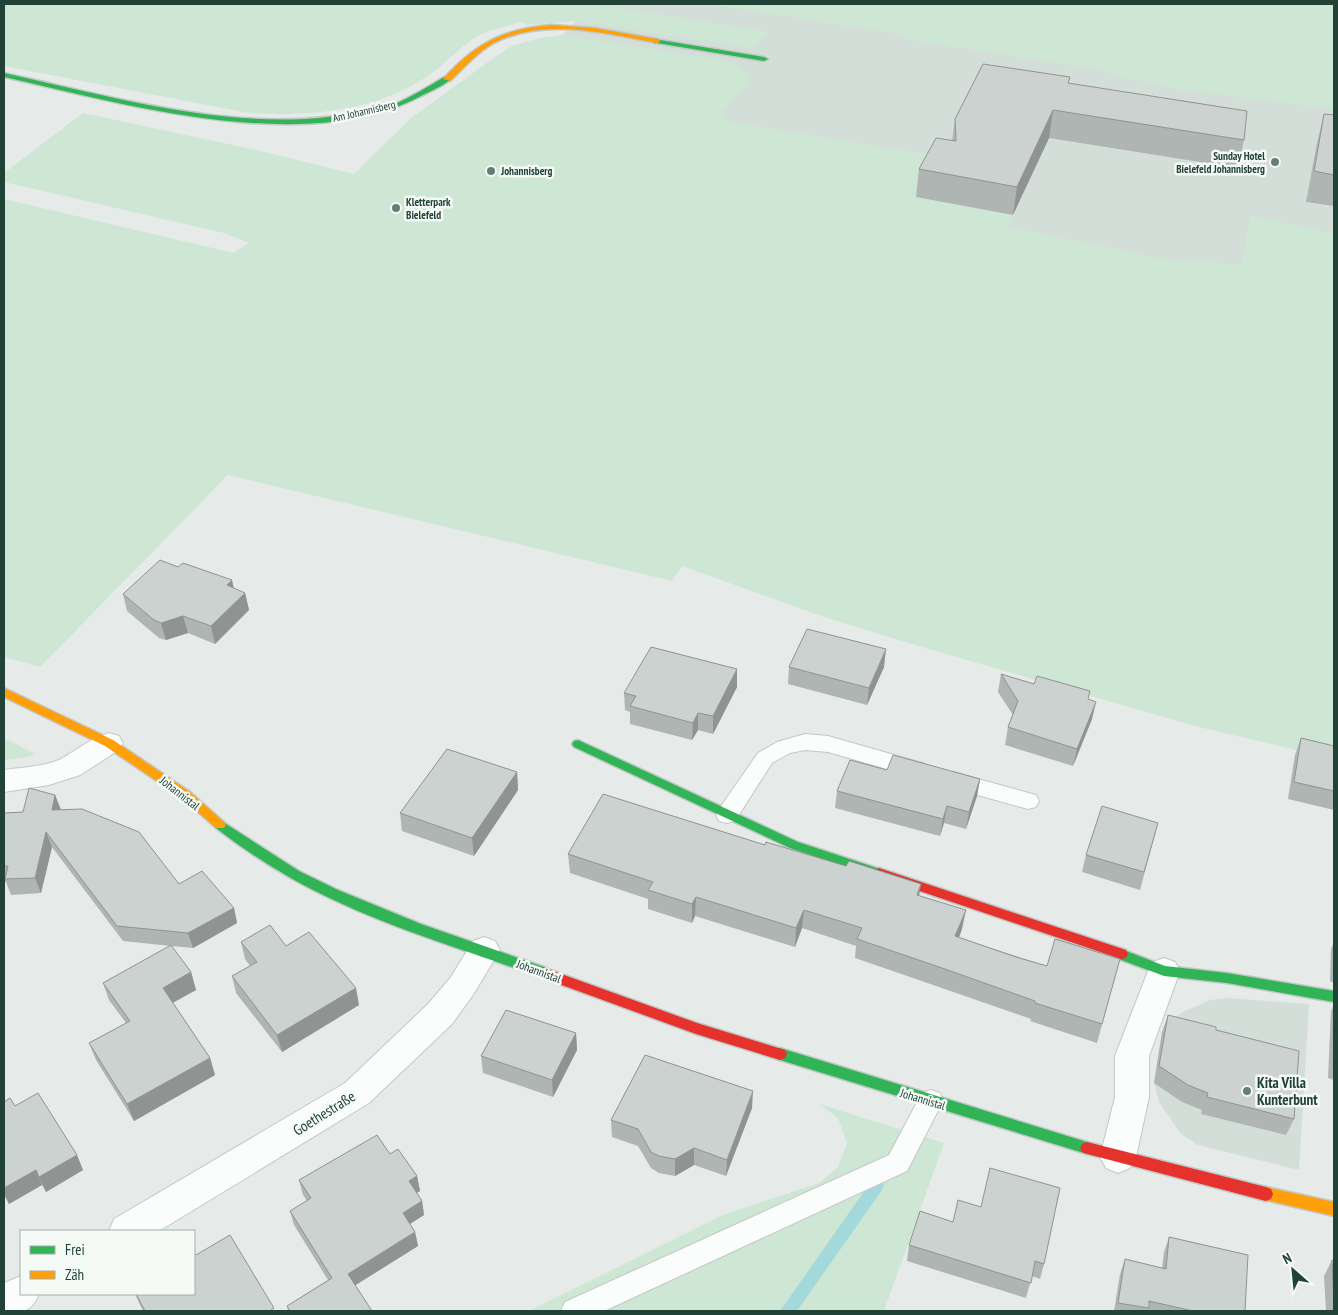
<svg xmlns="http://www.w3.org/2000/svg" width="1338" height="1315" viewBox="0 0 1338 1315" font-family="'PT Sans Narrow',sans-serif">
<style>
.built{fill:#d3ded8}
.green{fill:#cee6d4}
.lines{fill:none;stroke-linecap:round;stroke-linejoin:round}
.stream{fill:#a4d9dc;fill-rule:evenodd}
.lane-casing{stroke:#c3c8c6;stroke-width:2}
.street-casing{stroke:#c3c8c6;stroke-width:2}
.fast-casing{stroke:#c1c9c6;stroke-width:3}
.slow-casing{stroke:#c1c9c6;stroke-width:3}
.jam-casing{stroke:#c1c9c6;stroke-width:3}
.lane{fill:#fbfcfc;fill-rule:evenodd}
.street{fill:#fbfcfc;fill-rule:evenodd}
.fast{fill:#30b455;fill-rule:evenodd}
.slow{fill:#ff9f0a;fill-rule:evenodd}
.jam{fill:#e5322d;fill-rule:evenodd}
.wall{fill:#afb5b3}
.shaded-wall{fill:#8f9392}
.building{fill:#ccd2d0;stroke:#8f9392}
.poi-dot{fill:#667d75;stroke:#f5faf7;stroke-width:2}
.labels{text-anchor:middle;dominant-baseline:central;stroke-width:5;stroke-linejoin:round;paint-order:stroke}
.far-street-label{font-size:11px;fill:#214236;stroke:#f5faf7}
.far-poi-label{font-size:11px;font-weight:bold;fill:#214236;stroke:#f5faf7;text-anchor:start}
.street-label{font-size:12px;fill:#214236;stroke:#f5faf7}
.near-poi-label{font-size:15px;font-weight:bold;fill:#214236;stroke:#f5faf7;text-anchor:start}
.near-street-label{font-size:15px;fill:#214236;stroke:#f5faf7}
</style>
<rect width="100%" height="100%" fill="#e6ebe9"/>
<!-- built -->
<g class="built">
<path d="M592,4h269l473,87v221l-640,-130 -182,-136 29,-8 22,-3z"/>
<path d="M1227,998l82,6 -10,166 -101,-25 -17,-11 -22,-32 -5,-19 8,-51 9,-12 12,-8 27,-12z"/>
</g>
<!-- green -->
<g class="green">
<path d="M4,4h590l175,28 -15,17 -178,-28 -51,4 -2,-3c-15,4 -33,7 -47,15 -17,11 -31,27 -47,38 -51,36 -120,42 -180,38l-245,-47z"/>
<path d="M707,4h627v105l-151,-19 -57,-12 -41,-12 -4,1 -178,-28 2,-4z"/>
<path d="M563,35l161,25c11,4 19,8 26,18l-4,7 -24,27 4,9 288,48 -5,10 20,3 -20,45 150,31 83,7 8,-50 84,19v525l-139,-33 -270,-78 -101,-31 -142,-51 -10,15 -444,-106 -188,192 -36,-10v-458l230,54 15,-10 -25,-10 -220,-51v-9l79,-60 178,38 93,23 57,-56 84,-61 17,-11 29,-8z"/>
<path d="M4,738l31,16 -11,4 -20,2z"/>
<path d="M819,1104l125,39 -60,168h-355l196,-97 94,-31 19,-16 9,-24 -9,-25z"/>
</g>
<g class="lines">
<!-- stream -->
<path class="stream" d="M877,1178l5,2 2,5 -2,5 -85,121h-17l92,-131z"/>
<defs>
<g id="lane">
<path d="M805,734l23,2 87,25 8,2 3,6 -3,6 -8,2 -87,-25 -23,-2 -15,3 -18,10 -37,58 -8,2 -8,-2 -3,-6 3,-6 39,-56 19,-11z"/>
<path d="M953,772l83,23 3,6 -3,6 -8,2 -83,-23 -3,-6 3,-6z"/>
<path d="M931,1090l9,3 3,8 -36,70 -303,140h-43l4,-9 324,-147 33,-62z"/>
</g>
<g id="street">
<path d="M109,733l10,3 4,7 -4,7 -39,25 -31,10 -45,7v-22c18,-3 40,-3 57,-11 16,-9 30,-21 48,-26z"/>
<path d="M484,937l11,4 5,9 -27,45 -21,29 -83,79 -210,128h-50l5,-12 231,-136 83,-79 23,-27 22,-36z"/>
<path d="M1164,958l11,4 5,9 -31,85v41l-13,60 -6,11 -12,5 -12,-5 -6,-11 15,-60v-41l33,-85 5,-9z"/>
<path d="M21,1276v18h18c-9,20 -15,17 -35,17v-28z"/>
</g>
<g id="fast">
<path d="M654,39l110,18 4,2 -4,2 -107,-18h-3z"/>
<path d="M4,73c114,25 252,66 368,36 8,-2 17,-3 25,-6 16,-7 32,-17 47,-26l7,2c-8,7 -20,12 -30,17 -113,61 -297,8 -417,-19z"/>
<path d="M578,740l220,102 85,28 2,3 -2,3 -4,2 -89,-30 -216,-101 -2,-3 2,-3z"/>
<path d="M220,820l79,51 39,19 83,34 126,44 2,4 -2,4 -5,1 -5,-1c-83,-30 -171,-55 -248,-99 -26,-15 -50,-31 -73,-49l-2,-3 2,-3z"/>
<path d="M1121,949l44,17 62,7 107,18v11l-107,-19 -63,-7 -48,-18 -2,-4 2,-4z"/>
<path d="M780,1048l307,94 5,2 2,4 -2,4 -5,2 -307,-94 -5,-2 -2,-4 2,-4z"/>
</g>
<g id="slow">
<path d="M551,25l44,3 62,11 4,2 -4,2c-52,-10 -114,-26 -163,0 -17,9 -30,25 -44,38l-7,-2c33,-36 60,-50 108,-54z"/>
<path d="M4,688l109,52 77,52 34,30 2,3 -2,3h-8l-34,-30 -77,-52 -101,-49z"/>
<path d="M1266,1187l68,15v14l-73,-17 -2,-5 2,-5z"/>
</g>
<g id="jam">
<path d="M879,868l247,82 2,4 -2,4 -5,1 -246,-83 -2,-3 2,-3z"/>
<path d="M542,967l155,56 88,27 2,4 -2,4 -5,2 -84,-26 -159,-58 -2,-4 2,-4z"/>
<path d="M1087,1142l179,45 5,2 2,5 -2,5 -5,2 -179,-47 -5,-2 -2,-4 2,-4z"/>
</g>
</defs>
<!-- lane casing -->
<use href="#lane" class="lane-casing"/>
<!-- street casing -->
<use href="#street" class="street-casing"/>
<!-- fast casing -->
<use href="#fast" class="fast-casing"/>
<!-- slow casing -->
<use href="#slow" class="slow-casing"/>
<!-- jam casing -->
<use href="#jam" class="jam-casing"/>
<!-- lane -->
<use href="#lane" class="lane"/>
<!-- street -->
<use href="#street" class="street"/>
<!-- fast -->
<use href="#fast" class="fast"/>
<!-- slow -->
<use href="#slow" class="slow"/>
<!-- jam -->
<use href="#jam" class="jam"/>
</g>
<!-- wall -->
<g class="wall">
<path d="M1069,83l175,57 -6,28 -189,-30 -36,77 -97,-18 3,-28 33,-28 3,-22z"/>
<path d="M1324,114l10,1v91l-28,-4 11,-59z"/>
<path d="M178,567l54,13 1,8 12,5 4,17 -34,34 -27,-11 -22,7 -7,-2 -32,-27 -4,-17z"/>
<path d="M789,667h95l-17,38 -79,-21z"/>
<path d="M1001,674l87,25 4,20 -19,47 -68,-21 3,-18 5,-12 -15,-23z"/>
<path d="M737,687l-24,47 -15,-4 -6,10 -62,-16v-12l-5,-2 -1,-17z"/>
<path d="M1301,738l33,8v64l-46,-11 7,-44z"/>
<path d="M887,770l93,9 -3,17 -11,33 -22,-6 -4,13 -105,-28 2,-17z"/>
<path d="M517,772l1,18 -44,66 -72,-25 -2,-18z"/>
<path d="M55,795l6,15 118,74 55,24 3,15 -44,25 -22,-2 20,26 5,18 -23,13 37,55 5,17 -81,46 -38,-61 -7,-17 37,-20 -17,-23 -6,-17 68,-37 -48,-5 -71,-94 -11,46 -30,2 -5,-13h-2v-69l19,-1z"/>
<path d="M1158,823l-18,67 -58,-18 4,-17z"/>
<path d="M568,854l351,42 43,33 -3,9 88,28 73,-7 -23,84 -67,-22 1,-2 -92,-32 -84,-29 1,-12 -54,-18 -7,19 -100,-31 -3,7 -44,-14v-10l-78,-26z"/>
<path d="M241,942l45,4 73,59 -77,47 -46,-59 -4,-17 18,-10 -5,-7z"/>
<path d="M1334,942v41l-4,-2 1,-32z"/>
<path d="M1334,1004v76l-6,-2 3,-67z"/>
<path d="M1168,1015l48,15 78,89 -8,16 -85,-21 1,-4 -20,-8 -28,-19 8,-51z"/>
<path d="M576,1033l1,17 -24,47 -70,-24 -2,-17z"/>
<path d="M4,1102l11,4 68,64 -37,22 -4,-7 -33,19 -5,-9z"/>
<path d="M752,1108l-26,68 -32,-11 -19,11 -16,-3 -8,-5 -13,-22 -26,-9 -1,-17z"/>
<path d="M390,1154l27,22 3,15 -4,2 6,8 2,14 -14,9 5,8 3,14 -63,39 17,26h-84l-1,-5 41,-26 -34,-55 -4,-14 17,-10 -4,-6 -4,-15z"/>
<path d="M920,1211l124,53 -4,15 -8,-3 -6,22 -119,-37 2,-16z"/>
<path d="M1169,1237l76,74h-131l6,-37 5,-15 37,9 2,-16z"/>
<path d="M1332,1260l2,1v50h-8l-2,-35z"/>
<path d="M135,1294l140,17h-132z"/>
</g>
<!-- shaded-wall -->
<g class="shaded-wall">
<path d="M1053,110l-4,28 -36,77 4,-28z"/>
<path d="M232,580l4,18 -9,-13z"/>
<path d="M245,593l4,17 -34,34 -4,-18z"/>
<path d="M183,616l5,17 -22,7 -5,-17z"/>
<path d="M886,649l-2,18 -17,38 2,-17z"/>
<path d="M737,669v18l-24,47v-18z"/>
<path d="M1096,702l-4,17 -19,47 4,-17z"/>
<path d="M698,713v17l-6,10 1,-17z"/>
<path d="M517,772l1,18 -44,66 -2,-18z"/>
<path d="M980,779l-3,17 -11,33 3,-17z"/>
<path d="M55,795l6,15h-9z"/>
<path d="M947,806l-3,17 -4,13 3,-17z"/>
<path d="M46,832l6,15 -11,46 -6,-15z"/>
<path d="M921,884l-3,19 -1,-8z"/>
<path d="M696,897l-1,19 -3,7v-19z"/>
<path d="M234,908l3,15 -44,25 -5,-15z"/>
<path d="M804,910l-2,18 -7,19 1,-19z"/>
<path d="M966,910l-4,19 -10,26 3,-19z"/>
<path d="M191,972l5,18 -28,15 -5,-17z"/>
<path d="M356,988l3,17 -77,47 -5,-17z"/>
<path d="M576,1033l1,17 -24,47 -1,-17z"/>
<path d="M210,1058l5,17 -81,46 -7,-17z"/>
<path d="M753,1091l-1,17 -26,68 1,-16z"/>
<path d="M694,1148v17l-19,11v-17z"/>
<path d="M77,1155l6,15 -37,22 -7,-15z"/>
<path d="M36,1170l6,15 -33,19 -5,-11v-5z"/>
<path d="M417,1176l3,15 -8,5 -3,-15z"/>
<path d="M422,1201l2,14 -19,12 -2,-14z"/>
<path d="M415,1232l3,14 -67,42 -3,-14z"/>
</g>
<!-- building -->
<g class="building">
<path d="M983,64l87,13 -2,6 179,28 -3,29 -191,-30 -36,77 -98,-18 17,-31 20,3 -1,-22z"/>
<path d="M1324,114l10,1v60l-20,-4z"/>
<path d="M160,560l18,7 5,-4 49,17 -5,5 18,8 -34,33 -28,-10 -22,7 -7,-3 -31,-26z"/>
<path d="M807,629l79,20 -17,39 -80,-21z"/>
<path d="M651,647l86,22 -24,47 -15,-3 -5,10 -63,-17 6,-10 -12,-3z"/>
<path d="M1001,674l33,10 3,-8 53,15 -2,8 8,3 -19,47 -69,-22 10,-26z"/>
<path d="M1301,738l33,8v45l-40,-9z"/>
<path d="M447,749l70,23 -45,66 -72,-25z"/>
<path d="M893,755l87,24 -11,33 -22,-6 -4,13 -106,-28 13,-31 37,10z"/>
<path d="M29,788l26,7 -3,15 30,-1 57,23 40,52 23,-13 32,37 -46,25 -71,-7 -71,-94 -11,46 -30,1 3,-13h-4v-53l19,-1z"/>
<path d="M603,794l162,51 1,-3 80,24 3,-5 72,23 -4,11 49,15 -11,26 61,21 31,9 8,-27 65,20 -18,65 -67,-21v-2l-93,-33 -85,-29 5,-11 -58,-18 -8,18 -100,-31 -4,7 -44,-14 5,-8 -85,-28z"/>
<path d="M1102,806l56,17 -14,49 -58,-17z"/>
<path d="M270,925l16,21 23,-14 47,56 -79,47 -45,-59 25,-14 -16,-20z"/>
<path d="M171,945l20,27 -28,16 47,70 -83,46 -38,-61 41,-22 -27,-38z"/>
<path d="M506,1010l70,23 -24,47 -71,-24z"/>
<path d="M1168,1015l48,12v3l83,21 -5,68 -87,-22 1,-4 -20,-8 -29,-19z"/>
<path d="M645,1055l108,36 -26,69 -33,-12 -19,11 -16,-3 -8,-4 -13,-23 -27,-9z"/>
<path d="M38,1093l39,62 -38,22 -3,-7 -32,18v-86l6,-4 5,8z"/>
<path d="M377,1135l13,19 8,-5 19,27 -8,5 13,20 -19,12 12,19 -67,42 24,37h-82l-3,-5 45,-28 -42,-67 21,-13 -12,-18z"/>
<path d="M990,1168l70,20 -16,76 -9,-3 -4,22 -122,-38 11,-34 33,11 5,-22 23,7z"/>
<path d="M230,1235l44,73 -4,3h-125l-9,-17h58v-41l2,2z"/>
<path d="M1169,1237l79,18 -3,56h-52l-44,-10v7l-31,-5 7,-44 41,10z"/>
<path d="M1332,1260l2,1v41z"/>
</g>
<!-- markers -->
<g class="poi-dot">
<circle cx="1275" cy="162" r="5"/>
<circle cx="491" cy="171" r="5"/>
<circle cx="396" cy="208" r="5"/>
<circle cx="1247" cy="1091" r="5"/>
</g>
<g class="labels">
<!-- far-street labels -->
<g class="far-street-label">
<text transform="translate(364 111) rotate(-13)">Am Johannisberg</text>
</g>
<!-- far-poi labels -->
<g class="far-poi-label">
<text x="1265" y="156" text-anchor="end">Sunday Hotel<tspan x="1265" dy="13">Bielefeld Johannisberg</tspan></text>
<text x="501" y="171">Johannisberg</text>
<text x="406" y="202">Kletterpark<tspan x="406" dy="13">Bielefeld</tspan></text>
</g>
<!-- street labels -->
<g class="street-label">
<text transform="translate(180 793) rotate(38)">Johannistal</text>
<text transform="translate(539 971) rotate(20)">Johannistal</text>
<text transform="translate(923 1099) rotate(17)">Johannistal</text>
</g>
<!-- near-poi labels -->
<g class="near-poi-label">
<text x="1257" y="1082">Kita Villa<tspan x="1257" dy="17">Kunterbunt</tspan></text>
</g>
<!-- near-street labels -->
<g class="near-street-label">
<text transform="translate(324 1113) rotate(-32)">Goethestraße</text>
</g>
</g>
<!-- border -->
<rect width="1338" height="1315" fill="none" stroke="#214236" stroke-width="10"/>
<!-- legend -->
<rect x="20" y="1230" width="175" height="65" fill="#f5faf7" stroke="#a0b0aa"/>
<rect x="30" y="1246" width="25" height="8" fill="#30b455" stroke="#a0b0aa"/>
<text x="65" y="1255" font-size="15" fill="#214236">Frei</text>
<rect x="30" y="1271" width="25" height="8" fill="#ff9f0a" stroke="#a0b0aa"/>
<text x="65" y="1280" font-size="15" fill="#214236">Zäh</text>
<!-- north arrow -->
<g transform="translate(1293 1270) rotate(333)" stroke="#f5faf7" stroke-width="4" paint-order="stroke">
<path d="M0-4L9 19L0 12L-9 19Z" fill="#214236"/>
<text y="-8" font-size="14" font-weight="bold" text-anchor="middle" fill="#214236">N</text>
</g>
</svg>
